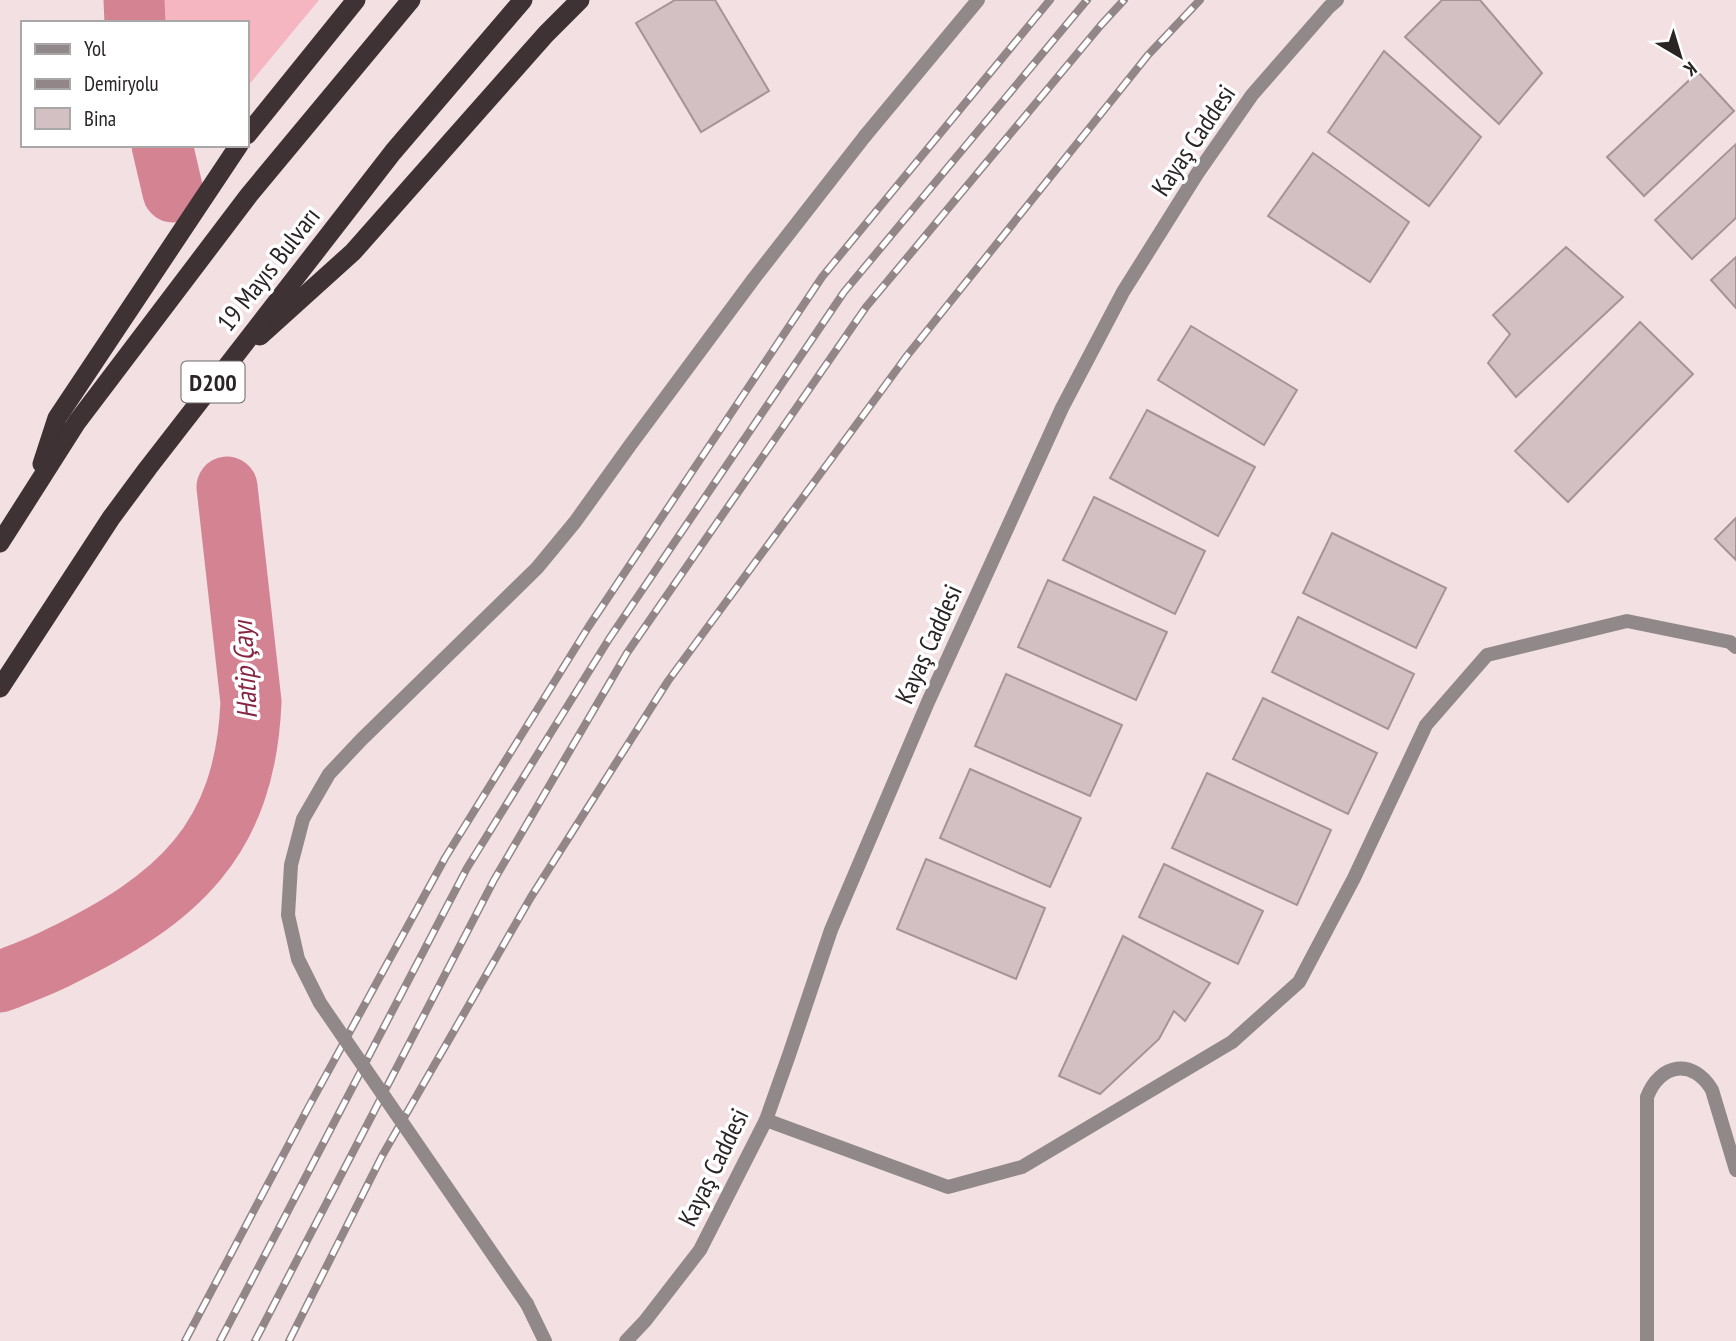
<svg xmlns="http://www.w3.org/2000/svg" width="1736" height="1341" viewBox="0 0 1736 1341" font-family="'PT Sans Narrow',sans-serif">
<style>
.green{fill:#f5b5c1}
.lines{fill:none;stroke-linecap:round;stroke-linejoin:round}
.river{stroke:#d48393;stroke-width:61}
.building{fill:#d2c0c3;stroke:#a59496;stroke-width:2}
.minor{stroke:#908889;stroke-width:14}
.tertiary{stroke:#908889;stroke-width:14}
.trunk{stroke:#3f3234;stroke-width:19}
.rail-casing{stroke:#928688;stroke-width:8}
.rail{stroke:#fff;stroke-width:5;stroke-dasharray:16;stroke-linecap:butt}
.tertiary-bridge{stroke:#908889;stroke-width:14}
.labels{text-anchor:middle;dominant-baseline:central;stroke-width:7;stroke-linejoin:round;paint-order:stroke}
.shield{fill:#fff;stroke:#6b6666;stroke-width:2}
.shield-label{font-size:24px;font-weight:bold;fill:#2b2425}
.street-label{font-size:26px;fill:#2b2425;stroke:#fff}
.water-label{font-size:28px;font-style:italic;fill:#862642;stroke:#fff}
</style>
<rect width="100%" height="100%" fill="#f2e0e3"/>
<!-- green -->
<path class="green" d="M153,0h166l-72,87v-64h-87z"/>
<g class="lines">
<!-- river -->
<g class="river">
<path d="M134,0l1,23"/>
<path d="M162,145l11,47"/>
<path d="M0,982c19,-8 40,-15 59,-25 118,-57 186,-116 192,-255l-24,-215"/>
</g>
</g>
<!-- building -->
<g class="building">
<path d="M675,0h40l54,91 -68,41 -65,-109z"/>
<path d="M1442,0h38l62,73 -43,51 -94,-87z"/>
<path d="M1384,51l97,86 -52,69 -101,-74z"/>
<path d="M1698,72l36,39 -90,85 -37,-39z"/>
<path d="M1736,144v74l-44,41 -37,-39z"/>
<path d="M1313,153l96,69 -39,60 -102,-66z"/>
<path d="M1566,247l57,50 -107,100 -28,-34 22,-29 -17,-19z"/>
<path d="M1736,257v51l-25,-28z"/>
<path d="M1640,322l53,52 -125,128 -53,-51z"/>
<path d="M1191,326l106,64 -33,55 -106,-65z"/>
<path d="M1147,410l108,57 -37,69 -108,-58z"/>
<path d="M1094,497l111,54 -30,63 -112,-54z"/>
<path d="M1736,518v42l-21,-21z"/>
<path d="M1332,533l114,55 -30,60 -113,-55z"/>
<path d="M1048,580l119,52 -31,68 -118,-53z"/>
<path d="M1298,617l116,57 -26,55 -116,-57z"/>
<path d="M1006,674l116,51 -32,71 -115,-50z"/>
<path d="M1263,698l114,55 -29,61 -115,-55z"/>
<path d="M970,769l111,49 -31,69 -110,-49z"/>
<path d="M1207,773l124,57 -34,75 -125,-57z"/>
<path d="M926,859l119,49 -29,71 -119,-50z"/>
<path d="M1164,864l99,47 -25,53 -99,-47z"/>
<path d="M1123,936l87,47 -25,38 -11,-10 -15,28 -59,55 -41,-18z"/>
</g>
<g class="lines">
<!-- minor -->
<g class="minor">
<path d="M766,1120l182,67 74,-20 210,-125 67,-60 55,-104 72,-153 61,-70 140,-34 103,21 6,5"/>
<path d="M1647,1341v-244c13,-34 46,-39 65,-7l24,80"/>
</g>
<!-- tertiary -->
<g class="tertiary">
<path d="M865,136l113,-136"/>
<path d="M527,1304l18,37"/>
<path d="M626,1341l19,-20 55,-71 66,-130 23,-65 42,-125 97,-228 134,-294 61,-116 74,-118 55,-79 77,-88 8,-7"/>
</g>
<!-- trunk -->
<g class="trunk">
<path d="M247,135l109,-135"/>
<path d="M260,336l93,-84 193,-218 34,-34"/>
<path d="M42,464l15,-46 182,-273"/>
<path d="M0,543l77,-121 172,-227 162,-195"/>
<path d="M0,688l111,-170 37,-50 245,-316 130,-152"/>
</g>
<defs>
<g id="rail">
<path d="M185,1341l123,-233 137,-250 144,-232 233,-349 228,-277"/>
<path d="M220,1341l247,-473 142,-229 235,-347 243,-292"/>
<path d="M255,1341l239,-461 133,-227 239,-346 235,-282 23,-25"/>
<path d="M289,1341l93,-185 149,-259 137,-216 238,-324 242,-302 52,-55"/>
</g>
</defs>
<!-- rail casing -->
<use href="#rail" class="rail-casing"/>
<!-- rail -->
<use href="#rail" class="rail"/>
<!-- tertiary-bridge -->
<path class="tertiary-bridge" d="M527,1304l-207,-301 -22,-44 -10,-44 3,-50 12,-46 26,-45 32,-34 176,-172 38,-46 56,-78 124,-167 110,-141"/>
</g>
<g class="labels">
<!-- shield labels -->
<rect class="shield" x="181.5" y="361.5" width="63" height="41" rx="5"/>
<g class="shield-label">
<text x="213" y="382">D200</text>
</g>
<!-- street labels -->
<g class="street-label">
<text transform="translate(1193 140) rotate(-56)">Kayaş Caddesi</text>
<text transform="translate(268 269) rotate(-52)">19 Mayıs Bulvarı</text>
<text transform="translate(928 644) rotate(-66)">Kayaş Caddesi</text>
<text transform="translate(713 1167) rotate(-64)">Kayaş Caddesi</text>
</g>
<!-- water labels -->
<g class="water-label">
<text transform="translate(244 670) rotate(-93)">Hatip Çayı</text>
</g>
</g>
<!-- legend -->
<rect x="21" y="21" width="228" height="126" fill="#ffffff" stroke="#aaa7a8" stroke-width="2"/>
<rect x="35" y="44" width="35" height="10" fill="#908889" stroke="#aaa7a8" stroke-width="2"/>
<text x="84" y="56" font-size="21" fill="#2b2425">Yol</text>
<rect x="35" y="79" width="35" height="10" fill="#928688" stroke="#aaa7a8" stroke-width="2"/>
<text x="84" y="91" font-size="21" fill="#2b2425">Demiryolu</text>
<rect x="35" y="108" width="35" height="21" fill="#d2c0c3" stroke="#aaa7a8" stroke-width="2"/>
<text x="84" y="126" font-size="21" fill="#2b2425">Bina</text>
<!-- north arrow -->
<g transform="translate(1680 56) rotate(142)" stroke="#ffffff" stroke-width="5" paint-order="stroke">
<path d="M0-5L12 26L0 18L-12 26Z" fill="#2b2425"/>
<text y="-10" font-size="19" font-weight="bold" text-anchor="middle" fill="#2b2425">K</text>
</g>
</svg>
